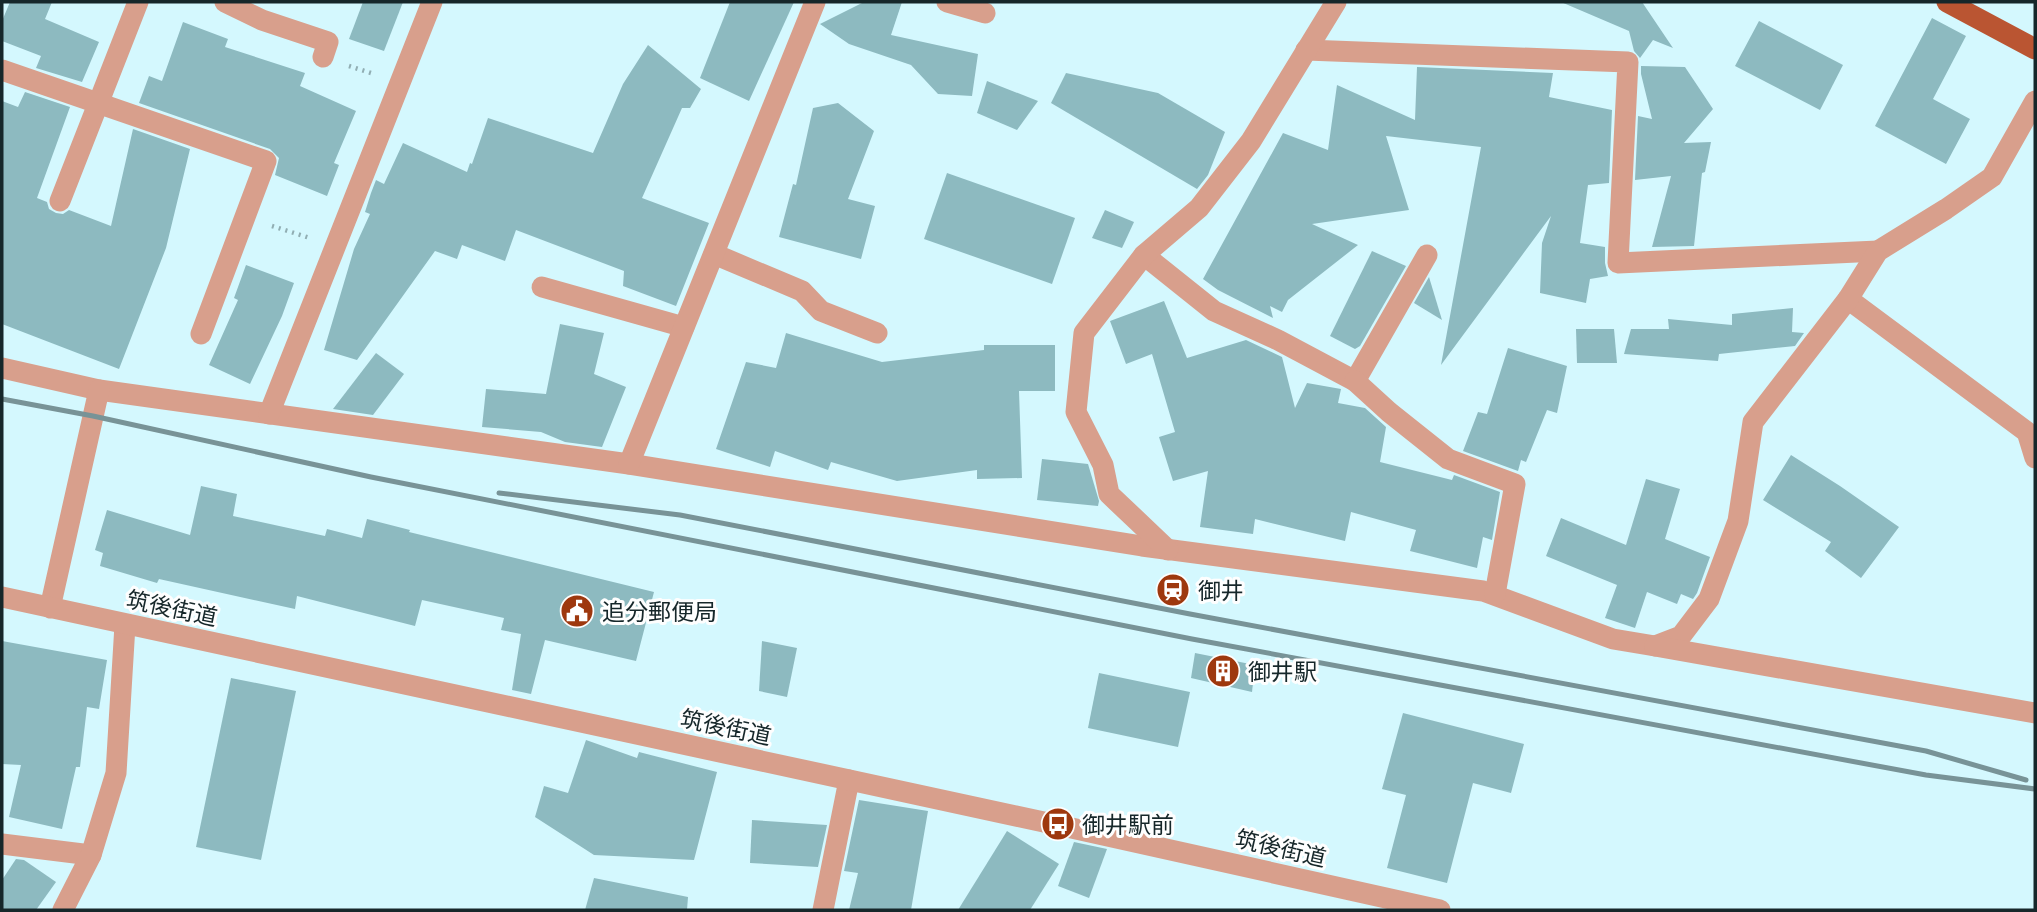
<svg xmlns="http://www.w3.org/2000/svg" width="2037" height="912" viewBox="0 0 2037 912" font-family="'Archivo Narrow','Noto Sans JP',sans-serif">
<style>
.building{fill:#8dbac0}
.lines{fill:none;stroke-linecap:round;stroke-linejoin:round}
.path{stroke:#91aeb3;stroke-width:4.5;stroke-dasharray:2 5;stroke-linecap:butt}
.minor{stroke:#d89f8c;stroke-width:21}
.tertiary{stroke:#d89f8c;stroke-width:21}
.primary{stroke:#ba5532;stroke-width:21}
.rail{stroke:#789397;stroke-width:5}
.labels{text-anchor:middle;dominant-baseline:central;stroke-width:6;stroke-linejoin:round;paint-order:stroke}
.poi-label{font-size:23px;fill:#16272a;stroke:#fefefe;text-anchor:start}
.street-label{font-size:23px;fill:#16272a;stroke:#fefefe}
</style>
<rect width="100%" height="100%" fill="#d4f8fe"/>
<!-- building -->
<g class="building">
<path d="M10,2h42l-7,17 54,23 -17,40 -46,-14 5,-12 -39,-15v-20z"/>
<path d="M363,2h40l-19,49 -35,-12z"/>
<path d="M730,2h64l-45,99 -49,-23z"/>
<path d="M864,2h38l-11,33 87,19 -6,42 -34,-2 -27,-29 -62,-21 -29,-20z"/>
<path d="M1561,2h81l31,46 -20,-8 -13,18 -6,-7 -5,-20z"/>
<path d="M1932,18l34,18 -33,63 37,20 -24,45 -71,-38z"/>
<path d="M1759,21l84,44 -23,45 -85,-44z"/>
<path d="M183,22l45,17 -3,8 80,26 -5,13 56,25 -22,52 5,2 -12,31 -52,-21 4,-17 -9,-9 -131,-46 10,-27 13,5z"/>
<path d="M648,45l53,44 -11,19h-8l-40,90 67,25 -33,83 -53,-20 1,-15 -108,-41 -11,31 -43,-16 -5,14 -22,-8 -78,109 -33,-10 30,-101 16,-35 -5,-2 6,-19 5,-13 8,4 19,-41 64,29 3,-9 2,1 16,-46 105,35 30,-69z"/>
<path d="M1641,66l44,1 28,42 -29,34 27,-1 -6,30 -3,1 -8,73 -42,1 19,-71 -36,4 3,-64 14,3 -11,-45z"/>
<path d="M1417,67l136,6 -4,24 63,13 -3,73 -21,2 -8,58 25,4v16l3,13 -18,3 -4,24 -46,-10 2,-50 9,-27 -110,149 40,-218 -95,-11 23,74 -97,14 46,21 -70,55 -6,12 -12,-6 3,12 -55,-28 -15,-11 80,-146 45,17 9,-65 78,35z"/>
<path d="M1066,73l92,20 67,39 -17,43 -11,14 -146,-86z"/>
<path d="M987,81l51,20 -21,29 -40,-17z"/>
<path d="M25,92l45,15 -33,91 10,4 2,7 7,4 7,1 6,-4 42,16 22,-97 57,20 -24,99 -47,121 -117,-45v-223l16,6z"/>
<path d="M838,103l36,28 -26,68 27,7 -14,53 -82,-22 14,-53 3,1 17,-77z"/>
<path d="M947,173l128,45 -23,66 -128,-45z"/>
<path d="M1105,210l29,12 -12,26 -30,-10z"/>
<path d="M1372,251l34,15 -46,80 -5,3 -25,-13z"/>
<path d="M246,265l48,18 -12,33 -32,68 -41,-19 29,-65 -4,-2z"/>
<path d="M1429,277l13,43 -28,-17z"/>
<path d="M1164,301l23,57 59,-18 36,17 13,51 12,-25 34,6 -3,14 27,5 21,19 -6,35 72,18 2,-5 46,17 -8,48 -9,-3 -6,31 -67,-17 6,-21 -65,-18 -6,29 -90,-22 -2,15 -53,-7 8,-56 -35,10 -14,-44 16,-5 -23,-78 -26,10 -16,-43z"/>
<path d="M1793,308l-1,24 12,1 -9,13 -76,8 -1,7 -94,-7 7,-25h38l-1,-10 64,6v-11z"/>
<path d="M560,324l44,9 -10,41 32,13 -24,60 -37,-5 -24,-10 -59,-5 4,-38 60,5z"/>
<path d="M1576,329h38l3,34h-40z"/>
<path d="M786,333l96,29 102,-12v-5h71v46h-36l3,87 -45,1v-9l-80,11 -66,-19 -3,8 -53,-19 -5,16 -54,-18 30,-87 30,6z"/>
<path d="M1508,348l59,18 -10,47 -10,-3 -21,52 -5,-2 -3,11 -55,-20 15,-39 9,2z"/>
<path d="M376,353l28,21 -31,41 -40,-6z"/>
<path d="M1791,455l49,31 59,41 -38,51 -36,-27 6,-9 -68,-42z"/>
<path d="M1042,459l46,5 11,37 -1,5 -61,-6z"/>
<path d="M1646,479l34,10 -15,50 45,18 -13,36 -4,6 -12,-5 -4,10 -30,-12 -12,36 -30,-10 12,-33 -71,-29 15,-38 65,27z"/>
<path d="M201,486l36,8 -4,22 92,20 2,-7 35,9 5,-19 43,11 -1,2 245,60 -18,69 -91,-21 -14,54 -19,-4 9,-56 -20,-4 3,-12 -82,-18 -7,26 -118,-30 -2,13 -136,-30 -2,4 -57,-17 3,-13 -8,-3 12,-40 83,25z"/>
<path d="M2,641l105,19 -8,49 -12,-2 -7,60h-4l-14,62 -53,-12 12,-52 -19,-1z"/>
<path d="M762,641l35,7 -10,49 -28,-6z"/>
<path d="M1195,653l60,12 -3,27 -61,-14z"/>
<path d="M1099,673l91,19 -12,55 -90,-19z"/>
<path d="M231,678l65,13 -35,169 -65,-13z"/>
<path d="M1403,713l121,31 -13,49 -38,-10 -26,100 -60,-15 19,-73 -24,-6z"/>
<path d="M586,740l51,18 2,-6 78,20 -23,88 -100,-5 -59,-38 9,-31 24,7z"/>
<path d="M859,800l69,11 -17,99h-62l9,-37 -14,-2z"/>
<path d="M752,820l75,5 -9,42 -68,-4z"/>
<path d="M1007,831l52,33 -29,46h-72z"/>
<path d="M1074,842l33,7 -18,49 -31,-12z"/>
<path d="M16,859l8,1 32,22 -20,28h-34v-30z"/>
<path d="M594,878l94,19 -1,13h-102z"/>
</g>
<g class="lines">
<!-- path -->
<g class="path">
<path d="M349,66l25,8"/>
<path d="M272,226l38,12"/>
</g>
<!-- minor -->
<g class="minor">
<path d="M225,2l37,18 66,22 -5,15"/>
<path d="M947,2l38,11"/>
<path d="M1306,50l322,12 -10,201 260,-12"/>
<path d="M2,70l264,91 -65,173"/>
<path d="M60,201l78,-199"/>
<path d="M714,254l88,37 19,20 56,22"/>
<path d="M1144,255l70,56 64,29 77,41 72,-126"/>
<path d="M542,287l142,40"/>
<path d="M1848,299l179,133 8,26"/>
<path d="M2,368l97,22 530,74 513,82 341,45 130,48 42,7 26,-10 28,-37 29,-78 15,-99 95,-123 30,-48 68,-42 46,-32 43,-76"/>
<path d="M1355,381l34,31 59,47 67,25 -20,110"/>
<path d="M269,414l163,-412"/>
<path d="M629,464l186,-462"/>
<path d="M1168,550l-59,-56 -6,-29 -27,-53 8,-79 60,-78 55,-47 52,-67 85,-139"/>
<path d="M50,608l49,-218"/>
<path d="M1655,646l380,67"/>
<path d="M2,844l89,11"/>
<path d="M63,910l28,-55 25,-82 9,-148"/>
<path d="M823,910l26,-130"/>
</g>
<!-- tertiary -->
<path class="tertiary" d="M2,597l1065,230 373,83"/>
<!-- primary -->
<path class="primary" d="M1947,2l88,47"/>
<!-- rail -->
<g class="rail">
<path d="M2,399l91,17 278,61 821,162 734,136 109,14"/>
<path d="M499,493l181,22 510,99 736,137 100,29"/>
</g>
</g>
<!-- icons -->
<defs>
<symbol id="station-disc" viewBox="-11 -11 22 22"><circle r="9.5" fill="#9e380e" stroke="#fefefe"/><path d="M-3-6H3Q5-6 5-4V2Q5 4 3 4L4.5 6H3L1.5 4h-3L-3 6H-4.5L-3 4Q-5 4-5 2V-4Q-5-6-3-6ZM-3.5-4v3h7v-3ZM-3.5 1v1.5H-2V1ZM2 1v1.5H3.5V1Z" fill="#fff"/></symbol>
<symbol id="civic-disc" viewBox="-11 -11 22 22"><circle r="9.5" fill="#9e380e" stroke="#fefefe"/><path d="M-.6-6.5H3V-4.5H.6V-3L4-1V1h2V6H-6V1h2V-1L-.6-3ZM-1.2 2.5V6h2.4V2.5Z" fill="#fff"/></symbol>
<symbol id="building-disc" viewBox="-11 -11 22 22"><circle r="9.5" fill="#9e380e" stroke="#fefefe"/><path d="M-4-6H4V6H1V3H-1V6H-4ZM-2.5-4.3h1.7v1.8h-1.7ZM.8-4.3h1.7v1.8H.8ZM-2.5-1h1.7V.8h-1.7ZM.8-1h1.7V.8H.8Z" fill="#fff"/></symbol>
<symbol id="bus-disc" viewBox="-11 -11 22 22"><circle r="9.5" fill="#9e380e" stroke="#fefefe"/><path d="M-5-6H5V4H4V6H2V4H-2V6H-4V4H-5ZM-3.5-4V0h7V-4ZM-3.5 1.2v1.5H-2V1.2ZM2 1.2v1.5H3.5V1.2Z" fill="#fff"/></symbol>
</defs>
<g fill-rule="evenodd">
<use href="#station-disc" x="1154" y="571" width="38" height="38"/>
<use href="#civic-disc" x="558" y="592" width="38" height="38"/>
<use href="#building-disc" x="1204" y="652" width="38" height="38"/>
<use href="#bus-disc" x="1039" y="805" width="38" height="38"/>
</g>
<g class="labels">
<!-- poi labels -->
<g class="poi-label">
<text x="1198" y="590">御井</text>
<text x="602" y="611">追分郵便局</text>
<text x="1248" y="671">御井駅</text>
<text x="1082" y="824">御井駅前</text>
</g>
<!-- street labels -->
<g class="street-label">
<text transform="translate(172 608) rotate(12)">筑後街道</text>
<text transform="translate(726 727) rotate(12)">筑後街道</text>
<text transform="translate(1281 848) rotate(13)">筑後街道</text>
</g>
</g>
<!-- border -->
<rect width="2037" height="912" fill="none" stroke="#16272a" stroke-width="7"/>
</svg>
